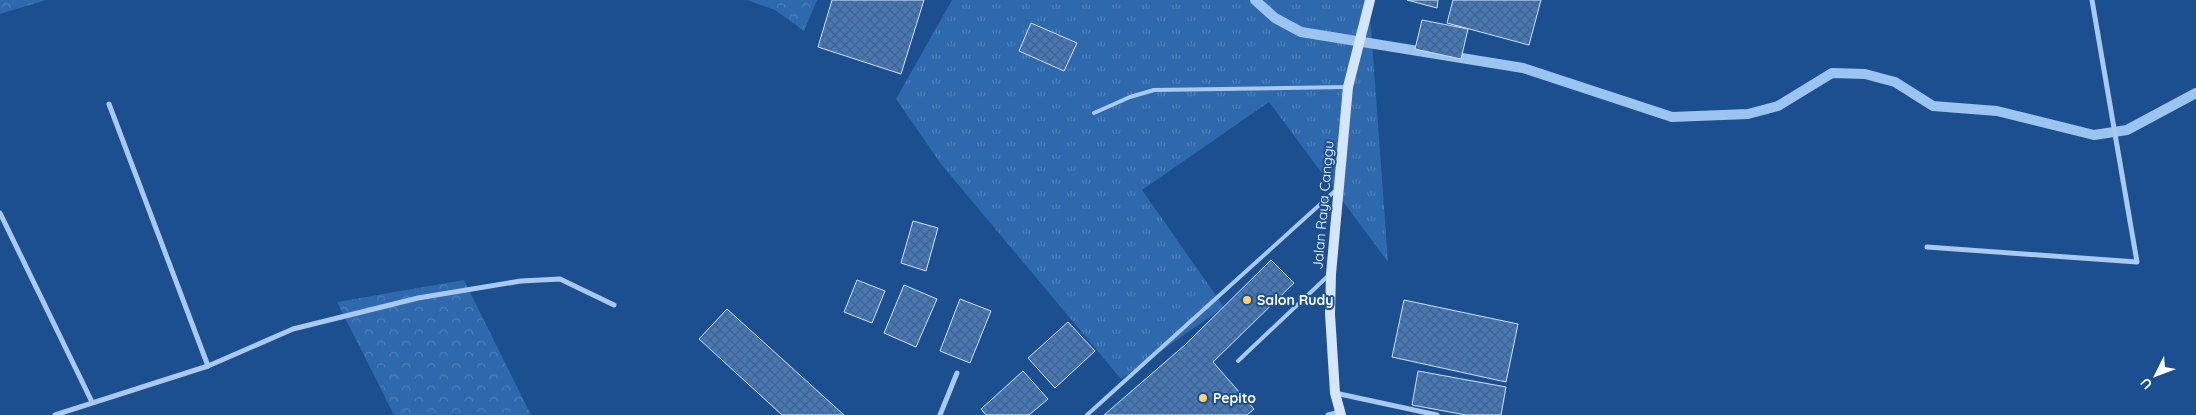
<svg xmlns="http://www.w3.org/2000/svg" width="2196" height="415" viewBox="0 0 2196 415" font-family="Quicksand,sans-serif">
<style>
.grass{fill:url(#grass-tufts)}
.forest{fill:url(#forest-crowns)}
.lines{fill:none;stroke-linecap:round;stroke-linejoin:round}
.stream{stroke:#9cc4f0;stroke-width:10}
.building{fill:url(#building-cross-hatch);stroke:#cfe3fa}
.lane{stroke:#a9c9ee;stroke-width:4}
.street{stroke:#a9c9ee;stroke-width:5}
.secondary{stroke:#d6e6fa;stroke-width:10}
.poi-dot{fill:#ffd166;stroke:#1b4f8f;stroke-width:2}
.labels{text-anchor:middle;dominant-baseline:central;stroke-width:4;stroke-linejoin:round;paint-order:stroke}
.street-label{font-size:14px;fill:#fff;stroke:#1b4f8f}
.poi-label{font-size:14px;font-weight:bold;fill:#fff;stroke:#1b4f8f;text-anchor:start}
</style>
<defs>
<pattern id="grass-tufts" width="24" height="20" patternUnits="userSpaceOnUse" patternTransform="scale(1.25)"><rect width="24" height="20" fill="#2e69ad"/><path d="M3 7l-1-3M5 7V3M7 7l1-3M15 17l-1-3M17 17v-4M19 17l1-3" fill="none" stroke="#4d80b9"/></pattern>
<pattern id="forest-crowns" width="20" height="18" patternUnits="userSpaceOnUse" patternTransform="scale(1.25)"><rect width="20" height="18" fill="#2e69ad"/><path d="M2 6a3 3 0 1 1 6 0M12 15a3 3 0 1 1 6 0" fill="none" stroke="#4d80b9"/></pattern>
<pattern id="building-cross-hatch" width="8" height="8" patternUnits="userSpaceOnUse" patternTransform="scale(1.25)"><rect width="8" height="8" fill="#4478b7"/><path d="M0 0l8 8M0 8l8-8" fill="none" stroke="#486282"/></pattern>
</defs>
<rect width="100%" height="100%" fill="#1b4f8f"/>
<!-- grass -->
<path class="grass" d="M952,0h417l19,262 -119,-160 -127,88 82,117 -103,72 -180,-215 -45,-65z"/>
<!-- forest -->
<g class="forest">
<path d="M0,0h46l-46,14z"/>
<path d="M747,0h70l-13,31 -29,-21z"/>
<path d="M464,280l67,135h-137l-57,-113z"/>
</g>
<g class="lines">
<!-- stream -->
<path class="stream" d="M1255,0l20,18 26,14 222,36 149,49 76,-3 30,-8 54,-33 33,1 30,8 38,24 64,5 97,24 33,-5 69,-37"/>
</g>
<!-- building -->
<g class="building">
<path d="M832,0h92l-23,74 -83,-27z"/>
<path d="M1407,0h31l-1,8z"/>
<path d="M1453,0h88l-12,45 -82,-22z"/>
<path d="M1422,20l46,9 -7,30 -46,-10z"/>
<path d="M1031,23l46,20 -13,28 -45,-20z"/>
<path d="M913,221l25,7 -12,43 -25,-8z"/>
<path d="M1271,260l23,23 -81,79 41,47 -7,6h-143l82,-71z"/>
<path d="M857,280l28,11 -13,32 -28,-11z"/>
<path d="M904,285l33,14 -21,48 -32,-14z"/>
<path d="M960,299l31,12 -21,52 -30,-12z"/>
<path d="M1404,300l114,24 -12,58 -114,-25z"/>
<path d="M727,309l117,106h-62l-83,-76z"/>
<path d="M1068,322l27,29 -40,37 -27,-30z"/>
<path d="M1023,371l25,28 -19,16h-43l-5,-6z"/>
<path d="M1418,371l88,16 -5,28h-35l-54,-10z"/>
</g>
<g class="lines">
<!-- lane -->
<g class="lane">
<path d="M1094,113l36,-16 24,-7 192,-3"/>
<path d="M1238,361l91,-86"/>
<path d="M1087,415l249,-225"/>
</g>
<!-- street -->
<g class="street">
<path d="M0,213l92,189"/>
<path d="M1927,247l210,15 -45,-262"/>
<path d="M208,366l85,-37 125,-31 103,-17 39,-2 54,26"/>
<path d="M1335,393l102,22"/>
<path d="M55,415l153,-49 -99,-262"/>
<path d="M940,415l17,-42"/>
<path d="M1328,415l12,-3"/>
</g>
<!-- secondary -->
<path class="secondary" d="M1341,415l-6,-22 -5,-79 1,-40 17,-187 22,-87"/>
</g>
<!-- markers -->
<g class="poi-dot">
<circle cx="1247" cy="300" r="5"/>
<circle cx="1203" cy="398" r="5"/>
</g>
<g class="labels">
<!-- street labels -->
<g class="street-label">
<text transform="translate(1323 205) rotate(-85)">Jalan Raya Canggu</text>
</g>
<!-- poi labels -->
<g class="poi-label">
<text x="1257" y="300">Salon Rudy</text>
<text x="1213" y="398">Pepito</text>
</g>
</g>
<!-- north arrow -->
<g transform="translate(2156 375) rotate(228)" stroke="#1b4f8f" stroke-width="4" paint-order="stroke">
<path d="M0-4L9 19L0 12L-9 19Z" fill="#ffffff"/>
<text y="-8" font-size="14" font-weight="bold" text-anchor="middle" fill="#ffffff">U</text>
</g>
</svg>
